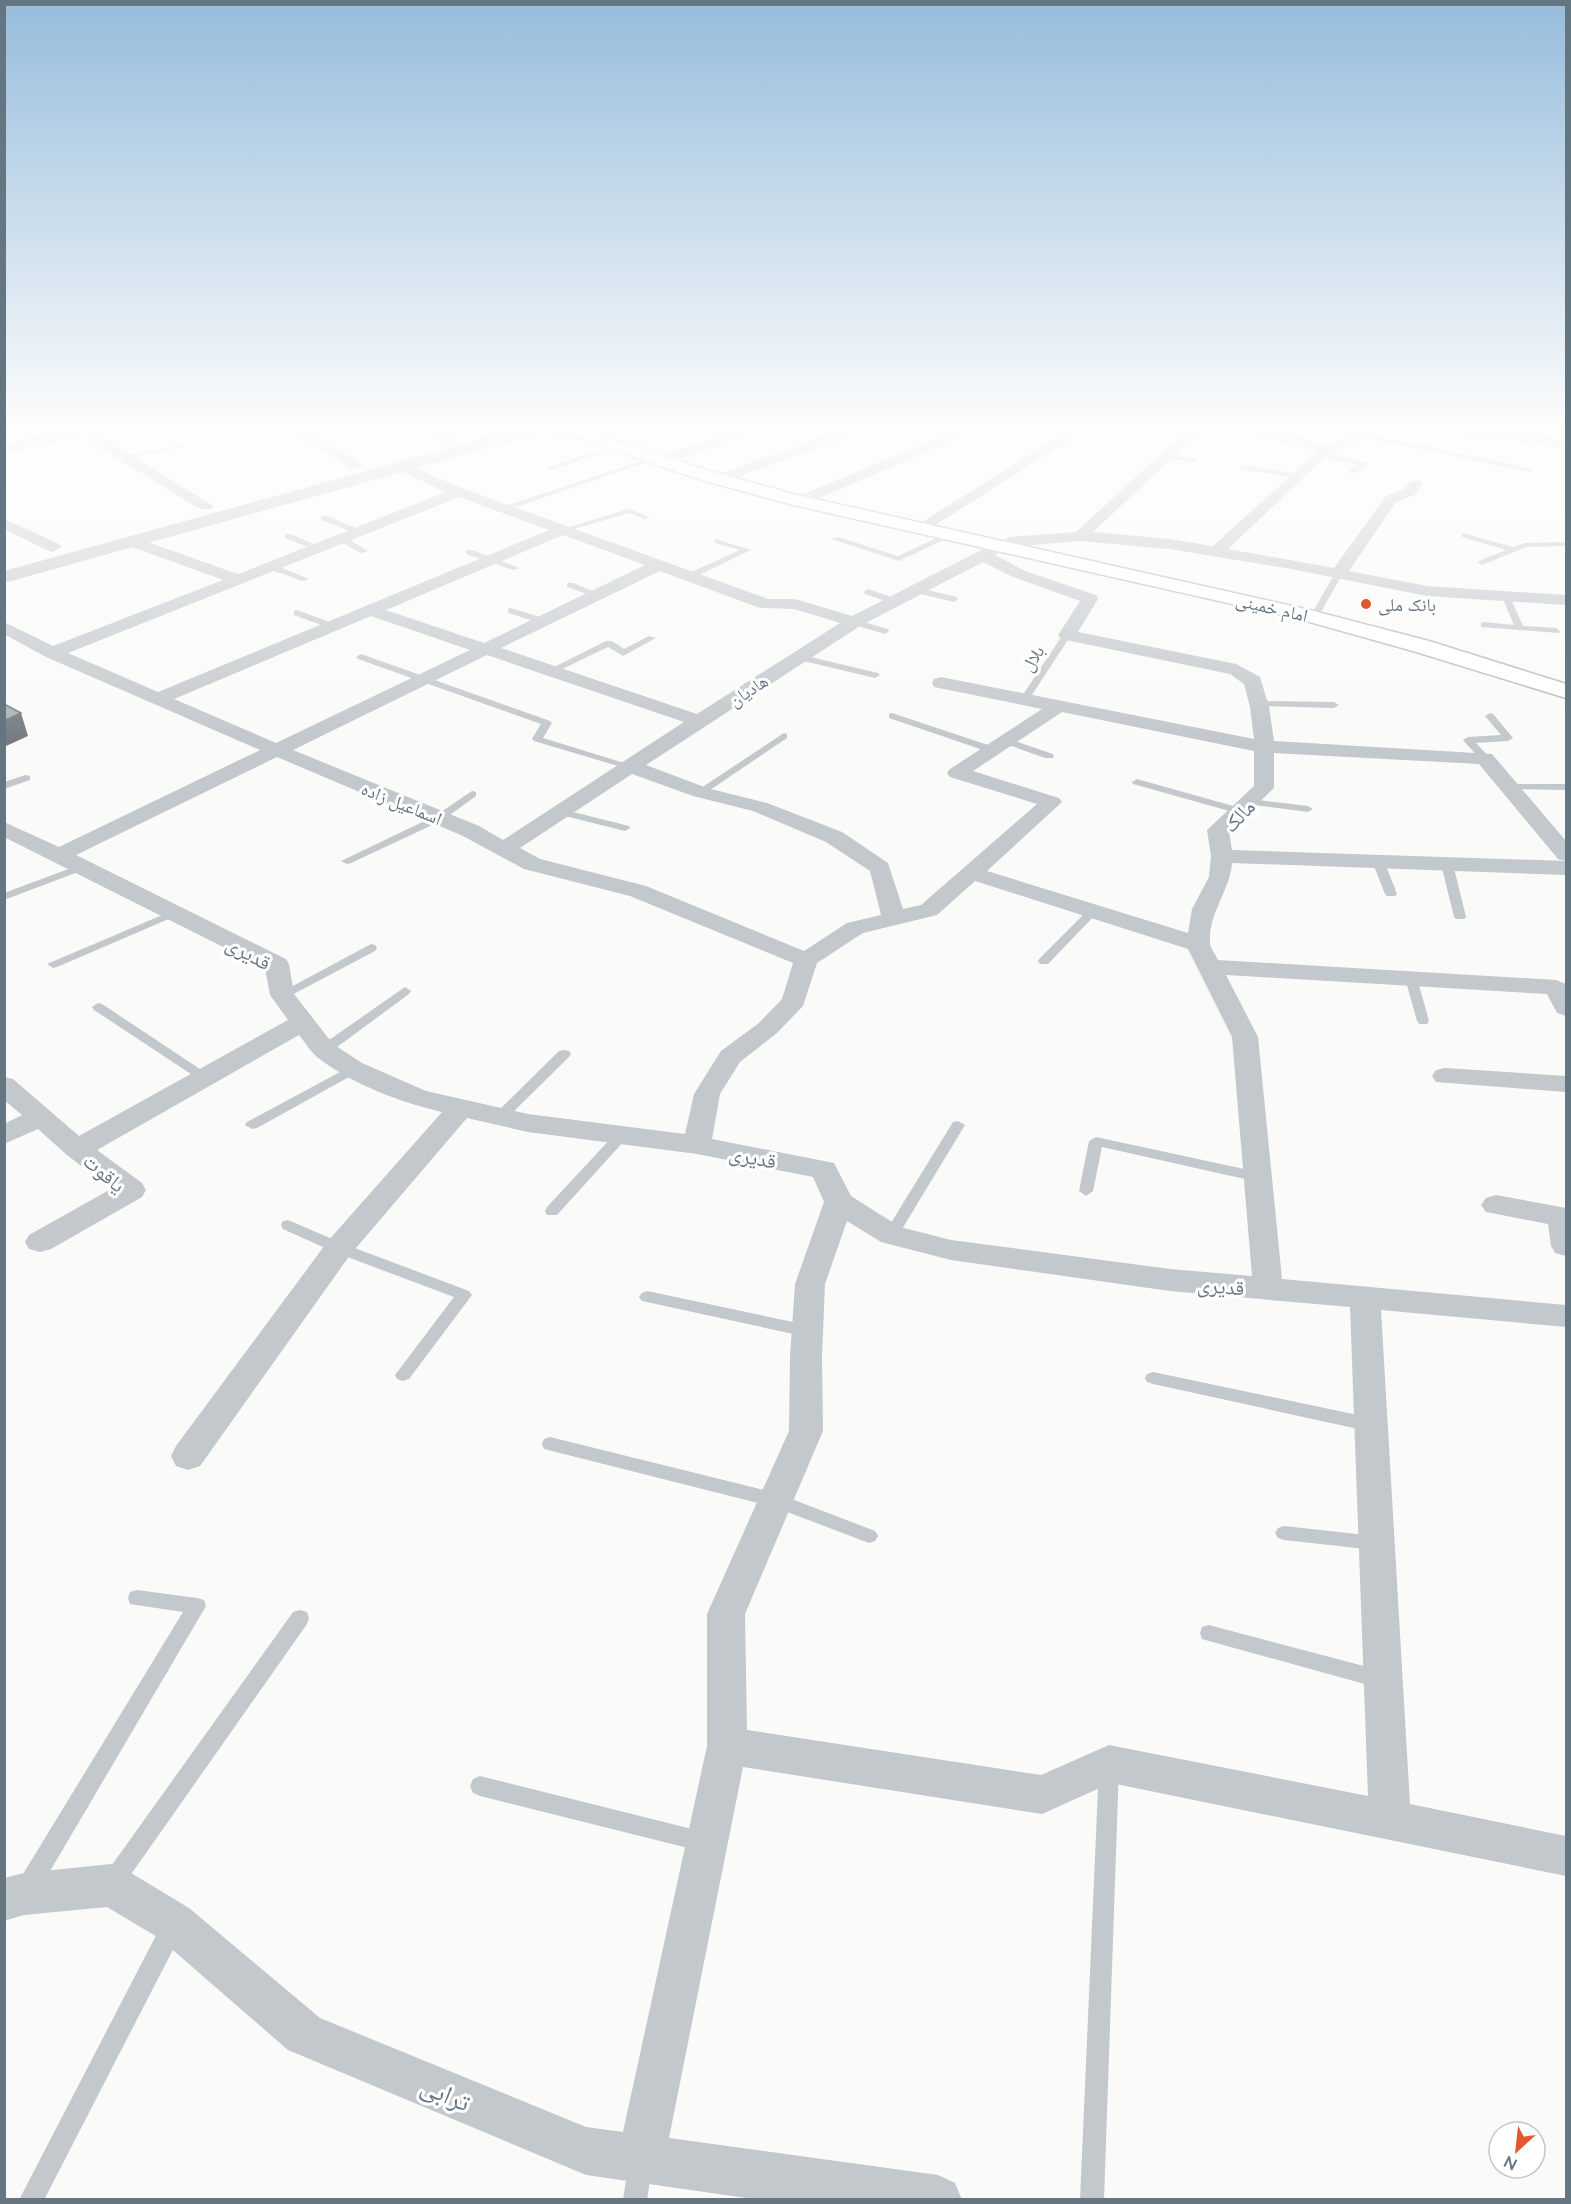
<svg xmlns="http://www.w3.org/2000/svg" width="1571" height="2204" viewBox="0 0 1571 2204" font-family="Lato,'Noto Naskh Arabic',sans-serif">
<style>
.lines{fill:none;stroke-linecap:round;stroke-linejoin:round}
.secondary-casing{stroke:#b3babf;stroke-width:3}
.service{fill:#c3c8cc;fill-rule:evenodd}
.minor{fill:#c3c8cc;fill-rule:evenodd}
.tertiary{fill:#c3c8cc;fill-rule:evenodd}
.secondary{fill:#fff;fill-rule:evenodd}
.shaded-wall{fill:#777d82}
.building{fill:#aab3b9;stroke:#777d82;stroke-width:1.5}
.poi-dot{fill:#e4572e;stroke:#fff;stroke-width:2}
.labels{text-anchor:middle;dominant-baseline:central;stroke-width:6;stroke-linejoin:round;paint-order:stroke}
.far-poi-label{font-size:18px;fill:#657683;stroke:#fff;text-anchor:start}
.far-street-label{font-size:18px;fill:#657683;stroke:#fff}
.street-label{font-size:21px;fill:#657683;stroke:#fff}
.near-street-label{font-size:26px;fill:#657683;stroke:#fff}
</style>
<rect width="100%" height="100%" fill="#fafaf8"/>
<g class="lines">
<defs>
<path id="secondary" d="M547,430l41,1 119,39 86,24 517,116 119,31 137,43v14l-153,-47 -114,-32 -510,-115 -94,-26 -110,-38 -36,-6z"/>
</defs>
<!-- secondary casing -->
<use href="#secondary" class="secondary-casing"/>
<!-- service -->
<g class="service">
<path d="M1358,433l172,35 4,2 -4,2 -174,-36z"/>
<path d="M184,444l2,3 -59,11 -4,-2z"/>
<path d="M617,445l5,1 -70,24 -7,-2z"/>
<path d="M1323,453l44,9 1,2 -12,9h-6v-4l8,-4 -37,-9 -2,-1z"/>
<path d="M1166,455l27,3 4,2 -4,2 -29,-4v-2z"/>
<path d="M653,457l6,1 -152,52 -7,-2z"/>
<path d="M1244,465l54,9 4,2 -4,2 -57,-9 -1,-2z"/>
<path d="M629,509l20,8 -4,2 -16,-6 -66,19 -4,-2z"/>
<path d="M321,516h6l38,16 -7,2 -37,-14z"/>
<path d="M947,533l7,2 -55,26 -68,-22 7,-2 60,19z"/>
<path d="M1462,533l51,14 12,-4 41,-1v4l-40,1 -44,18 -4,-2 1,-2 27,-11 -44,-13z"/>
<path d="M285,534h6l31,14 -7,2 -30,-12z"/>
<path d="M339,537h6l23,14 -7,2 -22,-12z"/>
<path d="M715,539l36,11 -58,28h-6v-4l53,-24 -25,-7z"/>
<path d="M466,550h6l48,18 -7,2 -47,-16z"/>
<path d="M269,565h6l34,14 -7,2 -33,-12z"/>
<path d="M1336,571l7,2 -22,39h-6l-1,-2z"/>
<path d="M567,583h6l29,12 -4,3 -31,-11z"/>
<path d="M915,587l42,10 1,2 -4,3 -42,-10 -1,-2z"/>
<path d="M868,589l29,10 1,2 -4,3 -29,-10 -1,-2z"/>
<path d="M1506,594l4,3 13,29 33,2 4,3 -1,2 -78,-6v-4l3,-1 30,3 -12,-28z"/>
<path d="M511,608l35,11 1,2 -4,3 -35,-11v-4z"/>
<path d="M297,610l38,14 1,2 -7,2 -35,-13v-4z"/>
<path d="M854,619l34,10 1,2 -4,3 -34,-10 -1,-2z"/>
<path d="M1064,633l7,2 -43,66h-6l-2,-2z"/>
<path d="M649,636l7,2 -33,18 -15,-9 -54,26 -8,-2 60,-30h6l12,8z"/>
<path d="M361,654l189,67 2,2 -9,15 94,29 -5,3 -4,-1 -94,-28 -2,-2 9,-15 -183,-65 -2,-2z"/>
<path d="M798,654l80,19 2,2 -5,3 -80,-19 -2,-2z"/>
<path d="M1261,701l73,1 5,3 -5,3 -76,-2v-4z"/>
<path d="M892,713l105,35 1,2 -5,3 -4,-1 -100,-34v-4z"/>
<path d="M1490,713l3,1 20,24 -5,3 -32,2 14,15 -5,3 -4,-1 -18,-20 5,-3 33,-2 -16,-19z"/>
<path d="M784,733l3,1v4l-83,56 -4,1 -5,-3z"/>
<path d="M1006,738l47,16 1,2 -1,2h-8l-42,-15v-4z"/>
<path d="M26,775l4,1v4l-26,9v-7z"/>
<path d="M1137,779l107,30 1,2 -5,3 -107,-30 -1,-2z"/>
<path d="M1510,784h56v6l-60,-1 -1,-2z"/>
<path d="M472,791l4,1v4l-33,24 -92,43 -4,1 -6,-3 94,-45z"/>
<path d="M1250,799l58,7 5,3 -5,3 -62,-8v-4z"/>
<path d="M561,809l68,17 1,2 -5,3 -68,-17 -1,-2z"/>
<path d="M1378,858l6,3 13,33 -2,2h-8l-2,-2 -13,-33z"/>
<path d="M1447,861l6,3 13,53 -2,2h-8l-2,-2 -13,-53z"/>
<path d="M82,864l4,1v4l-82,31v-7z"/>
<path d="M1093,908l6,3 -2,2 -49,51h-8l-2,-3 2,-3 49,-49z"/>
<path d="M174,910l4,1 2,2 -2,2 -121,52 -4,1 -6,-4z"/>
<path d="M371,944l4,1 2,3 -2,3 -89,47 -4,1 -6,-4z"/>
<path d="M1411,974l6,4 12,43 -2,3h-8l-2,-3 -12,-43z"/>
<path d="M405,987l6,4 -2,3 -80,59h-10l-1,-3 1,-3z"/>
<path d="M98,1003l4,1 110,73 -2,3h-10l-106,-70 -2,-3z"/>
<path d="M564,1050l5,1 2,3 -2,3 -64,63h-10l-2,-3 2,-3 64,-63z"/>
<path d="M353,1065l5,1 2,3 -2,3 -101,56 -5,1 -7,-4 2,-3z"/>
<path d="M958,1121l7,4 -69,114h-10l-2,-4 2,-4 67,-109z"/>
<path d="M620,1133l5,1 2,3 -2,3 -68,75h-10l-2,-4 2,-4 68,-73z"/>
<path d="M1096,1137l162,35 7,5 -7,5 -156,-35 -9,44 -7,5 -7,-5 10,-50z"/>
<path d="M288,1220l56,24 125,47 3,4 -63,84 -6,2 -6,-2 -2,-4 59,-78 -120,-45 -51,-23 -2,-4 2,-4z"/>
<path d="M647,1291l160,34 6,2 2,4 -2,4 -6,2 -165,-36 -3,-4 3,-4z"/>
<path d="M1153,1372l219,46 6,2 2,5 -2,5 -6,2 -219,-48 -6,-2 -2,-4 2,-4z"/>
<path d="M550,1437l226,56 99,38 3,5 -3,5 -6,2 -95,-36 -230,-58 -2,-5 2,-5z"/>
<path d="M1284,1526l91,10 6,2 3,5 -3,5 -6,2 -91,-10 -6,-2 -3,-5 3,-5z"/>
<path d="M137,1590l60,8 7,2 2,6 -170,289 -8,3 -8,-3 -3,-8 3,-8 163,-267 -53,-8 -2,-6 2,-6z"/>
<path d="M300,1610l7,2 2,6 -2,6 -187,266 -8,4 -8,-4 -3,-7 3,-7 189,-264z"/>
<path d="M1209,1625l170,45 7,3 3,6 -3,6 -7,3 -170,-47 -7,-2 -2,-6 2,-6z"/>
<path d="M1109,1757l7,2 3,7 -15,434h-24l19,-434 3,-7z"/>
<path d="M480,1776l224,56 7,3 3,7 -3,7 -7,3 -224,-56 -7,-3 -3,-7 3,-7z"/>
<path d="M172,1917l8,3 3,8 -3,8 -136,264h-25l145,-280z"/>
<path d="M640,2155l9,3 3,9 -5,33h-24l5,-33 3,-9z"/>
</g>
<!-- minor -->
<g class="minor">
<path d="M70,430h25l-1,2 119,74 -3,3h-10l-119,-73 -77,16v-8z"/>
<path d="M288,430h16l59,35 -7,4 -5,-1z"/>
<path d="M418,430h18l21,11 -7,4 -5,-1z"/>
<path d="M735,430h19l-2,3 -75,27 -5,1 -7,-4 2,-3z"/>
<path d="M841,430h19l-2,3 -125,46h-10l-2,-3 2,-3z"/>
<path d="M955,430h18l-2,3 -159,68 -5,1 -7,-4 2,-3z"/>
<path d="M1069,430h16l-153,97h-10l-3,-3z"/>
<path d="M1187,430h15l-109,102 76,7 44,7 105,-95 -72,-18 -2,-3h22l63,15 29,-15h17l-53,30 -94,89 106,19 52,-72 18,-7 7,-8h10l2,3 -9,11 -18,7 -47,69 78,15 139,9v10l-139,-9 -141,-28 -117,-19 -89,-8 -71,6 -8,-5 8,-5 67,-5z"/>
<path d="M1450,430c39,-2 79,1 116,13v8l-24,-7 -85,-10z"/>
<path d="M401,462l63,27 304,110h27l57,17 139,-71h12l2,3 -10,7 30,16 71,24 2,4 -20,33 158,32 24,13 9,30 5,34 218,13 74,87v20l-8,-2 -79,-95 -205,-11v35l-45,43 3,19 334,11v14l-334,-12c-2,28 -24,50 -22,80 0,5 6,12 8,17l338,20 10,4v32l-9,-3 -10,-19 -321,-19 32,62 24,242 284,26v22l-185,-17 29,494 156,32v40l-455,-93 -69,31 -299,-47 -74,371 269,37 17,8 7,17h-202l-174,-25 -298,-125 -129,-112 -52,-31 -83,8 -20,6v-43l20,-5 87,-9 15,6 63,38 131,110 266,109 37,5 84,-386v-132l82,-183 1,-74 5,-73 29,-82 -11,-25 -116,-23 -169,-22 -61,-14 -117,137 -150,211 -12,4 -12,-4 -5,-10 5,-10 152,-205 114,-129c-43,-10 -90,-28 -125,-55 -7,-6 -12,-15 -18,-22l-202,115 45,33 4,7 -4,7 -91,52 -11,3 -11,-3 -4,-7 4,-7 82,-46 -44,-34 -29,-26 -34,15v-20l18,-9 -18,-15v-23l9,2 66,57 209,-116 -18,-25 -5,-27 -261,-131v-15l55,25 201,-97 -214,-93 -42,-23v-12l49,24 170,-66 -96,-35 -2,-3 2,-3h12l99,35 208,-82 -50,-23 -2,-3 2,-3zM459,497l90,33 -391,162 -90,-39zM563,535l82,30 -161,78 -98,-33zM983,562l30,15 67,24 -22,34 3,4 169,35 14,10 6,23 4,32 -313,-62 -7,2 -2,4 2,4 108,22 -92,60 -3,4 3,4 87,27 -116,101 -18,4 -15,-46 -46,-31 -75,-29 -60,-15 -61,-23 214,-139zM660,571l100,37 34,1 46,14 -143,91 -196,-66zM371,616l99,34 -194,93 -102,-44zM487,655l197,67 -181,118 -24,-14 -186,-76zM1062,712l192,39v35l-47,44 4,26 -2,21 -17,32 -4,24 -201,-62 75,-69 -3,-4 -86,-27zM277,757l186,79 61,33 106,27 163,67 -11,36 -23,24 -38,28 -27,43 -9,40 -157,-20 -102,-23 -64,-28 -29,-19 -39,-50 -5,-30 -3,-5 -210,-104zM632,774l61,22 60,15 73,31 44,29 11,44 -34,8 -43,28 -158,-65 -106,-27 -20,-11zM975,881l213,68 44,88 20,239 -82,-7 -219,-29 -51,-13 -49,-31 -17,-33 -122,-24 8,-45 20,-32 37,-29 26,-27 14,-43 46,-30 74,-18zM847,1221l34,21 70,18 219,31 180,16 18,489 -259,-51 -68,30 -294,-45 -2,-116 78,-183 -1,-74 3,-73z"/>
<path d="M4,519l55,25 2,3 -8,5 -6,-2 -43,-21z"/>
<path d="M1445,1068l121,8v16l-130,-10 -4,-6 4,-6z"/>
<path d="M1496,1195l70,13v48l-11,-3 -4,-7 -3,-22 -62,-12 -5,-7 5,-7z"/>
</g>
<!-- tertiary -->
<path class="tertiary" d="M515,430h26l-2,4 -535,149v-12z"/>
<!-- secondary -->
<use href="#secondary" class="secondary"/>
</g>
<!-- shaded-wall -->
<path class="shaded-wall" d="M21,713l7,23 -24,11v-26z"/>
<!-- building -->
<path class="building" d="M4,704l17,9 -17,8z"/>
<!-- sky -->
<linearGradient id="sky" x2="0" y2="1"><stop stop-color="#96bcdc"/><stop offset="0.58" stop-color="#fdfdfc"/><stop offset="1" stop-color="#fdfdfc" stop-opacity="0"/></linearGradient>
<rect width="1571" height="738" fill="url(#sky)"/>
<!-- markers -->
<circle class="poi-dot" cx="1366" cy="604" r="6"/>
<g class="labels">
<!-- far-poi labels -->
<g class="far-poi-label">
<text x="1378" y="604">بانک ملی</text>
</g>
<!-- far-street labels -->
<g class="far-street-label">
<text transform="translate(1272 607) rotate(13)">امام خمینی</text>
<text transform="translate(1032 658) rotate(-57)">بلال</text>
<text transform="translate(748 690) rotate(-33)">هادیان</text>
<text transform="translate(402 803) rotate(22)">اسماعیل زاده</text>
</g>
<!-- street labels -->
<g class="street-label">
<text transform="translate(1238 815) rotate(-46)">مالک</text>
<text transform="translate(249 952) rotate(29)">قدیری</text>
<text transform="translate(753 1156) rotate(11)">قدیری</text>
<text transform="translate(105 1172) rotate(40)">یاقوت</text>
<text transform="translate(1221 1285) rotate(5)">قدیری</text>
</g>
<!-- near-street labels -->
<g class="near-street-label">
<text transform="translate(446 2093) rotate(23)">ترابی</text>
</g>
</g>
<!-- border -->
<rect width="1571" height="2204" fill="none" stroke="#657683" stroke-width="12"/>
<!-- north arrow -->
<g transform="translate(1517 2150) rotate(207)"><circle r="28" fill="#ffffff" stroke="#c1c8cd" stroke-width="1.5"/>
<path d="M0-4.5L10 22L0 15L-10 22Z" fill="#e4572e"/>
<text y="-9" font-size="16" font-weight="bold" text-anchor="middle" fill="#657683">N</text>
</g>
</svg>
